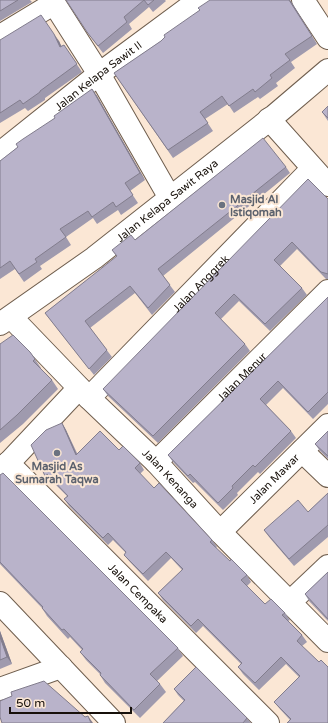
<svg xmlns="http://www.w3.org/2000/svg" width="328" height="723" viewBox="0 0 328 723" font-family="'Varela Round',sans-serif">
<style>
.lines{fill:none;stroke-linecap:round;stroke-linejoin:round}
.minor-casing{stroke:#6f5e4e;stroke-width:24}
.minor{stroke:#fff;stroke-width:22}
.wall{fill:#9f9aae}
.shaded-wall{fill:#827d8d}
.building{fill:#b9b3ca;stroke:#827d8d}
.worship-dot{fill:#6b7280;stroke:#fbe7d5;stroke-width:1.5}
.labels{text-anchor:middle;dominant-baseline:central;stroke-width:4;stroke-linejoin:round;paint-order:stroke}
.street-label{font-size:11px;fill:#17100a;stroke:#fbe7d5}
.worship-label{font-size:11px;font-weight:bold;fill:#5b616d;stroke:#fbe7d5;text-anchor:start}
</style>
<rect width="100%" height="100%" fill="#fbe7d5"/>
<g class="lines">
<defs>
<g id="minor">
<path d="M52,0l47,74 71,124"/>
<path d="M303,0l25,38"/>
<path d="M0,36l53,-32"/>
<path d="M269,119l59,66"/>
<path id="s1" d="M0,153l99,-79 100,-74"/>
<path id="s2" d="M11,317l78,81 67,64 64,70 108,109"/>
<path id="s3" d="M0,324l94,-66 180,-142 54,-46"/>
<path id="s4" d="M89,398l223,-229"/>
<path d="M302,451l26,25"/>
<path id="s5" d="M156,462l172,-171"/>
<path id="s6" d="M8,463l260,260"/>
<path d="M0,472l79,-84"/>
<path id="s7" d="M220,532l108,-107"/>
<path d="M290,602l38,-36"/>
<path d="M0,603l114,120"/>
<path d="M0,689l61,-22"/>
</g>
</defs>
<!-- minor casing -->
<use href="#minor" class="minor-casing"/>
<!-- minor -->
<use href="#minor" class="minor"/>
</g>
<!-- wall -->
<g class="wall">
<path d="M0,0h30l2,2 -32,19z"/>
<path d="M66,0h99l1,1 -13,11 -4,-5 -20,17 3,5 -29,24 -16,-21z"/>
<path d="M290,0l27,44 -26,18 4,6 -19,15 2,3 -18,13 -2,-2 -24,16 -6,-9 -23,15 8,12 -40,27 -59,-85 47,-32 39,-31z"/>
<path d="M0,40l59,1 2,5 3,-1 18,27 -37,26v2l-17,11 -3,-3 -25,15z"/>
<path d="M92,89l5,7 48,84 -15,11 8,12 -17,12 -3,-5 -21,14 -4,-6 -27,19 5,8 -31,21 2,3 -18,13 -9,-13 -15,10v-118z"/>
<path d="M328,106v15l-6,-9z"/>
<path d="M286,167l4,6 -127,103 12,16 -23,23 -17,-22 -45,35 22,29 -18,18 -49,-62 72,-56 -5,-7 23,-10z"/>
<path d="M328,199v80h-2l-29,-30 -17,17 22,22 5,7 -37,36 -31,-30 -18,18 24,25 5,7 -92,92 -50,-47 -5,-7z"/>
<path d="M328,297v107l-15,15 -30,-31 -17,17 25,26 5,7 -36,36 -2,-2 -21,21 1,2 -15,15 -28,-28 -2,1 -20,-21 -5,-7z"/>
<path d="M0,344l30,8 11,16h-1l12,12 6,9 -35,35 -23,19z"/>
<path d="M62,423l4,7 11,23 42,-3 21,13 4,7 -4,4 14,14 58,52 5,7 -1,1 14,13 17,14 4,7 -4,4 18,18 20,9 5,7 -2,1 14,14 5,7 -5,4 17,16 9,5 -38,53 -11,-12 -5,-6 25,-25 -13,-13 -27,26 -16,-16 -5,-7 3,-3 -38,-38 -7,7 -33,-33 -5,-7 24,-23 -11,-12 -23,23 -19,-20 -5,-6 2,-2 -13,-13 -5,5 -39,-39 -5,-7 3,-3 -15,-15 -2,1 -5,-6z"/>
<path d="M328,431v28l-8,-8 -5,-7z"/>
<path d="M0,475l178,173 5,8 -26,25 3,3 6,8 -26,26 -35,-35 -5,-8v-1l-14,-14 -6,-8 2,-2 -12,-13 -2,2 -21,-23 -5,-8 -42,-44z"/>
<path d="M328,493v44l-34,29 -25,-29 -5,-7 44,-18z"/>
<path d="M328,572v49l-19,-20 -4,-7z"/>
<path d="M0,631l12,33 -12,5z"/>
<path d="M174,689l73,29 4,5h-88l21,-22 -6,-6z"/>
</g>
<!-- shaded-wall -->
<g class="shaded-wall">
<path d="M289,0l2,1 26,43 -5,-8z"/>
<path d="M54,34l5,7 6,13 -5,-7z"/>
<path d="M92,89l5,7 48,84 -5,-7z"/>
<path d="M62,423l4,7 14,32 -4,-7z"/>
<path d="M0,631l12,33 -5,-7 -7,-20z"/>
<path d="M88,716l5,7h-2z"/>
</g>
<!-- building -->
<g class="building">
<path d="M0,0h18l-18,11z"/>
<path d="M66,0h88l-6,5 -4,-5 -20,17 3,5 -29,24 -11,-14z"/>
<path d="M210,0h79l23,36 -27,18 5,6 -20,15 2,3 -17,14 -2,-3 -24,17 -7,-10 -22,16 8,11 -40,27 -54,-77 47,-32 4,-4 -1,-2 36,-25 -2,-2z"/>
<path d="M41,15l13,19 6,13 4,-2 13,19 -37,27v1l-17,12 -3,-4 -20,13v-73z"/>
<path d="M92,89l48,84 -15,10 8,12 -17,12 -3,-5 -21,15 -4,-6 -28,18 6,8 -31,22 2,3 -18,12 -9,-13 -10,7v-107l18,-14 -2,-3 7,-5 32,-21 -1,-2z"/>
<path d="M328,106v12l-6,-6z"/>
<path d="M263,138l23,29 -128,102 12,16 -22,23 -18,-22 -45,35 22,29 -18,19 -44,-56 72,-57 -5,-6 19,-15 4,5z"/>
<path d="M308,179l20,20v75l-7,-2 -29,-30 -18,18 28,28 -37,36 -31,-30 -19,19 30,31 -92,92 -50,-47z"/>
<path d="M328,297v95l-20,20 -30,-31 -18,18 31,32 -36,36 -2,-2 -21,21 1,2 -15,15 -28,-29 -2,2 -20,-21z"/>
<path d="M13,335l17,17 5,7 -2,2 19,19 -35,35 -17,15v-86z"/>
<path d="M62,423l14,32 24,-24 19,19 4,-4 17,17 -5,5 19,20 5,-5 53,57 -2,2 20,19 1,-2 16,16 -6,5 24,24 6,-5 14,14 -3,2 20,20 -5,6 22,21 2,-2 7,7v56h-41l4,-4 -17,-17 26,-26 -19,-19 -26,26 -17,-16 4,-4 -44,-44 -7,7 -33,-33 25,-24 -17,-17 -23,22 -19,-19 2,-3 -18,-19 -5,5 -39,-39 4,-3 -21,-22 -2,2 -14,-31 15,-15z"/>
<path d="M328,431v25l-13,-12z"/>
<path d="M3,473l175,175 -28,26 10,10 -26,26 -34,-35 1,-2 -21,-21 3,-3 -19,-20 -2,1 -20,-22 1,-1 -43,-45v-87z"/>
<path d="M328,493v32l-39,34 -25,-29 34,-30 10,12z"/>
<path d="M328,572v47l-23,-25z"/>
<path d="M0,637l7,20 -7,3z"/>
<path d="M196,667l51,51 -4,5h-80l22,-23 -11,-11z"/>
<path d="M44,681l41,36 3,-1 3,7h-89l-2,-6v-16l12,-5 -1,-4z"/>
</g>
<!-- markers -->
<g class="worship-dot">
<circle cx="222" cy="205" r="4"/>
<circle cx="57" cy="453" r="4"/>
</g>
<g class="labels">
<!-- street labels -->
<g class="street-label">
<text stroke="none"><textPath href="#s1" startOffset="125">Jalan Kelapa Sawit II</textPath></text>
<text stroke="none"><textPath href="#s3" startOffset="208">Jalan Kelapa Sawit Raya</textPath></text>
<text stroke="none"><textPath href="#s4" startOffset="160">Jalan Anggrek</textPath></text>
<text stroke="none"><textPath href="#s5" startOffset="121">Jalan Menur</textPath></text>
<text stroke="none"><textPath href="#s2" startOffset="227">Jalan Kenanga</textPath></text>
<text stroke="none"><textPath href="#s7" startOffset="76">Jalan Mawar</textPath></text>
<text stroke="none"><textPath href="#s6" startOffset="184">Jalan Cempaka</textPath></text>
</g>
<!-- worship labels -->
<g class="worship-label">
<text x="230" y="199">Masjid Al<tspan x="230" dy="13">Istiqomah</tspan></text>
<text x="57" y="466" text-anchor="middle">Masjid As<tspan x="57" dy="13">Sumarah Taqwa</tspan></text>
</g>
</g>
<!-- scale -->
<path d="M10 707v6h121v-6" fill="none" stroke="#17100a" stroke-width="2"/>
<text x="16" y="707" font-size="12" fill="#17100a" stroke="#fbe7d5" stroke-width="3" paint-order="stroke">50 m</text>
</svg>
